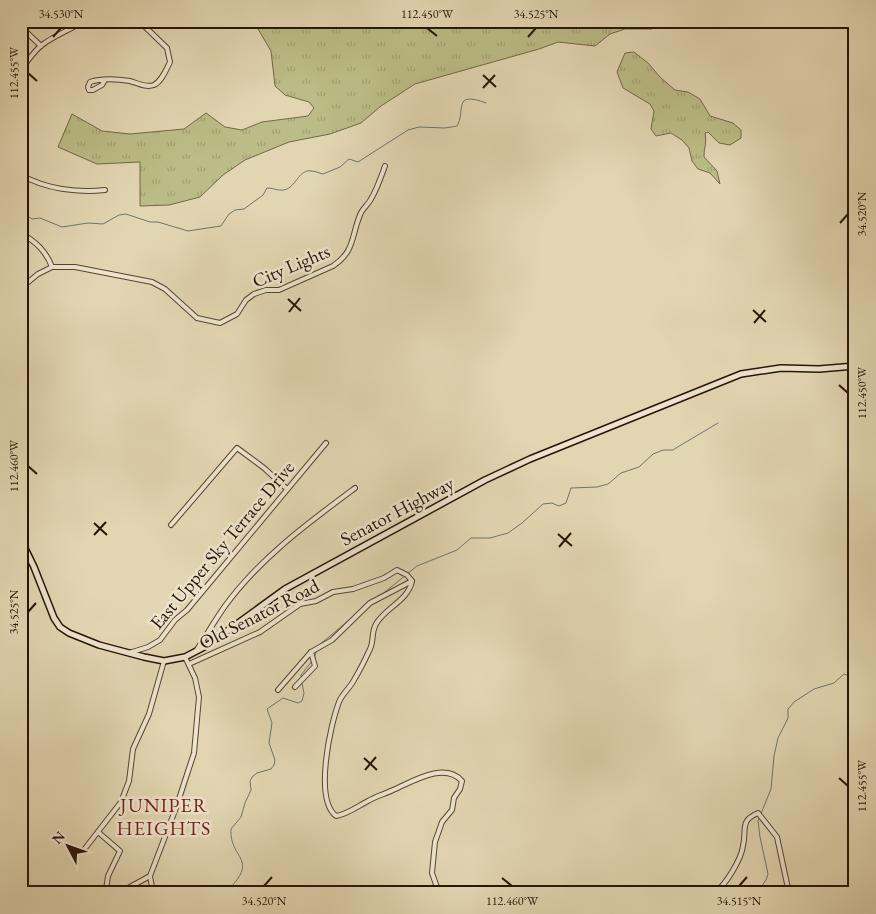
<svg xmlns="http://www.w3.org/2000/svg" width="876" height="914" viewBox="0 0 876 914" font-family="'EB Garamond',serif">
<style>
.grass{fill:url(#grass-tufts);stroke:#726846}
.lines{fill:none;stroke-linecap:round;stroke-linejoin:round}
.stream{stroke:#6d7570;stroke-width:1}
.street-casing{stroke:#584431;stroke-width:6}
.secondary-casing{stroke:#2a1306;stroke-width:8}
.street{stroke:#ece4cd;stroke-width:4}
.secondary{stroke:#ece4cd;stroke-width:5}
.ticks{fill:none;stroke:#2a1306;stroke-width:2}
.labels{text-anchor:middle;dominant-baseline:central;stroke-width:5;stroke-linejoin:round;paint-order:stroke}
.street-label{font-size:19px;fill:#2a1306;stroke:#ece4cd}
.neighbourhood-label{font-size:20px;letter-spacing:1px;fill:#7a1f14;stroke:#ece4cd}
.neatline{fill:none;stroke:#2a1306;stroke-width:2}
.ticks-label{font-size:12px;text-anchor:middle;fill:#2a1306}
</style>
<defs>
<pattern id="grass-tufts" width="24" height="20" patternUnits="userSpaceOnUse" patternTransform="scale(1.25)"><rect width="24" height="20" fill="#bbbc87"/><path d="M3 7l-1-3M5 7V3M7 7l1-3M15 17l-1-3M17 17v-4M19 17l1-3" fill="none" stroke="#a1a173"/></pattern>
</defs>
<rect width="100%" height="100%" fill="#e2d6b2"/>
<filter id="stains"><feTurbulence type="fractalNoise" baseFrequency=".004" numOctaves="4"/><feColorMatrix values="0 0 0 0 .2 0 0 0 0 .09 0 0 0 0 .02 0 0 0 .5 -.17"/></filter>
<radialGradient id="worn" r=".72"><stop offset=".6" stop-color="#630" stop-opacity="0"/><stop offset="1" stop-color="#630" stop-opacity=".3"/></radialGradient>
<!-- grass -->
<g class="grass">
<path d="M258,21h403l-9,8h-27l-15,5 -15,12 -37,-4 -19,7 -124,35 -34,22 -20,17 -31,11 -41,8 -44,18 -22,15 -23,22 -31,8 -29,1v-44l-43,2 -39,-17 14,-33 30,17 28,3 54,-5 22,-16 19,14 17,3 20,-8 46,-6 6,-8 -5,-6 -24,-7 -10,-9 -4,-35 -13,-22z"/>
<path d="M634,52l14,11 12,14 15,13 13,2 12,7 10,17 23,7 8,7v8l-11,7 -11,-2 -11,-11 -3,1c2,12 -1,13 -1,24l13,14 3,13 -10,-11 -12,-4 -6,-8 -3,-13 -7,-8 -11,-7 -15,3 -5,-7 3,-18 -4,-7 -27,-16 -6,-16 8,-19z"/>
</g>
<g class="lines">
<!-- stream -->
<g class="stream">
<path d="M21,212l11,7 8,-1 22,9 26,-4 15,1 16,-9 7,-1 24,8h8l30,9 33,-5 8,-12 6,-4 9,-1 19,-14 4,-7c7,0 13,4 20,1 9,-4 13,-20 24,-18 4,0 8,2 12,3l17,-7 9,-8 9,3 50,-32 11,-3 26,1 12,-2c9,-15 -5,-36 29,-23"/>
<path d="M380,596l37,-30 40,-16 14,-12h19l18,-5 14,-10 21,-19 9,-1 7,3 7,-3 5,-15 26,-1 11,-3 13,-11 18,-6 14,-13 10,-4h10l3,-2 42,-25"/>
<path d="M318,646l37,-31"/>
<path d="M314,658l3,-8"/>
<path d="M301,679v-4l11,-14"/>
<path d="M225,893c37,-35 4,-33 6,-64l10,-12 4,-14 6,-13 -1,-9 2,-4 5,-4 14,-4 3,-4 1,-5 -6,-17 3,-20 -5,-14 16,-11 15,5 4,-2 2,-8 -2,-10"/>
<path d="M757,893l9,-13 2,-6 -8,-37 -2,-16 13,-32 3,-33 4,-18 10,-20v-9l6,-7 20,-13 20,-6 10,-9 6,2 5,-1"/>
</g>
<defs>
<g id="street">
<path d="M21,27l20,19"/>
<path d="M21,69c7,-8 13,-18 21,-24 13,-10 28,-15 42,-24"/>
<path d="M105,80l-3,5 -9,5h-4l-1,-3 2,-5c12,-4 27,-3 40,-1 7,2 16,7 24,4 8,-4 12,-15 16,-23l-3,-14 -28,-27"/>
<path d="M21,175c25,14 56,18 84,15"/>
<path d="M21,233c15,9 25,18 31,34"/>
<path d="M21,288l17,-14 14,-7h23l77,15 13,7 32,29 23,5 17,-9 9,-14 8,-6 12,-4h13l54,-24c22,-15 18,-29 27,-51 2,-6 8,-10 11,-16 6,-10 10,-22 14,-33"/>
<path d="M171,525l66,-77 27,20 23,21"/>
<path d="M196,651c10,-15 19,-31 29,-45 35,-48 83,-83 130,-118"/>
<path d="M129,653l19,-6 12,-7 15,-20 12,-10 139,-167"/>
<path d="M189,664l71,-32 40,-28 16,-3 17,-9 20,-3 31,-11 13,-8 10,5 5,6c-4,20 -26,26 -36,43 -5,9 -2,17 -6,25 -5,11 -10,21 -16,31 -4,8 -12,14 -15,22 -9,24 -25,97 -3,114 12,-2 22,-10 32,-15 8,-5 17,-7 25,-11 19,-8 51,-29 69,-9l-2,8 -6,9 -2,12 -10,12 -7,20 -3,31 7,20"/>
<path d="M295,687l20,-21 -4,-14"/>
<path d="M278,690l33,-38 21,-12 38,-37 42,-22"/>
<path d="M98,832l22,19 -12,25 -2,14 4,3"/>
<path d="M83,851l38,-49 8,-21 4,-32 16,-35 15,-53"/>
<path d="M87,893v-1"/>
<path d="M119,893l31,-17"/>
<path d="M150,893l2,-6 -2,-11 26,-68 18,-55 5,-56 -4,-19 -10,-21"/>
<path d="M715,893c11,-9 26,-33 28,-47 4,-16 -4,-25 15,-33l19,24 12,56"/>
</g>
<path id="secondary" d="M21,540l13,27 20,51 6,9 9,6 30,12 45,12 20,4 21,-4 23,-12 77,-56 200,-109 45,-21 211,-85 40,-6 38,1 36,-3"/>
</defs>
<!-- street casing -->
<use href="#street" class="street-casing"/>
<!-- secondary casing -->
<use href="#secondary" class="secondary-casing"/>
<!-- street -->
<use href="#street" class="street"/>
<!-- secondary -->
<use href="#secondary" class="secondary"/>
</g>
<!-- ticks -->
<path class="ticks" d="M427,28l10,8M53,37l8,-9M528,37l8,-9M28,73l9,8M483,75l13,12M483,88l12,-13M840,223l8,-9M288,299l13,12M753,310l13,12M289,312l11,-14M754,323l11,-13M839,385l9,8M28,466l9,8M94,523l13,12M558,534l14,12M94,535l12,-13M559,547l12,-14M28,612l8,-9M364,758l13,12M365,770l11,-13M839,778l9,8M502,878l10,8M264,886l8,-9M739,886l8,-9"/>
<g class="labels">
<!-- street labels -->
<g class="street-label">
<text transform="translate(291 266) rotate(-23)">City Lights</text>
<text transform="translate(397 511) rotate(-28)">Senator Highway</text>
<text transform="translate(222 545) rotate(-50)">East Upper Sky Terrace Drive</text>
<text transform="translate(259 614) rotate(-27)">Old Senator Road</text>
</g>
<!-- neighbourhood labels -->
<g class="neighbourhood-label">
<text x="164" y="805">JUNIPER<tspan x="164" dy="23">HEIGHTS</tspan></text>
</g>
</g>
<!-- margin -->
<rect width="876" height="914" fill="none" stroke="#e2d6b2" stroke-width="55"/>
<!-- north arrow -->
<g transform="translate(68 846) rotate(311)" stroke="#ece4cd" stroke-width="4" paint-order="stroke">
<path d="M0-4L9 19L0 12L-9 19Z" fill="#2a1306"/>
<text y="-8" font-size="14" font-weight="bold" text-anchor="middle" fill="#2a1306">N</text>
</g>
<rect x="28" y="28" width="820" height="858" class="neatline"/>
<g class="ticks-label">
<text x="61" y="18">34.530°N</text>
<text x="427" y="18">112.450°W</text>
<text x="536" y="18">34.525°N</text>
<text transform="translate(14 73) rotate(-90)" y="4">112.455°W</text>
<text transform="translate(862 214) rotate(-90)" y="4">34.520°N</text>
<text transform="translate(862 393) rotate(-90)" y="4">112.450°W</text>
<text transform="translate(14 466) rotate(-90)" y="4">112.460°W</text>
<text transform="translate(14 612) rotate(-90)" y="4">34.525°N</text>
<text transform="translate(862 786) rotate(-90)" y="4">112.455°W</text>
<text x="264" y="905">34.520°N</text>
<text x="512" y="905">112.460°W</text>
<text x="739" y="905">34.515°N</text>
</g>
<rect width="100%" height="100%" filter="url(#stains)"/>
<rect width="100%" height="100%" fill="url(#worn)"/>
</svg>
